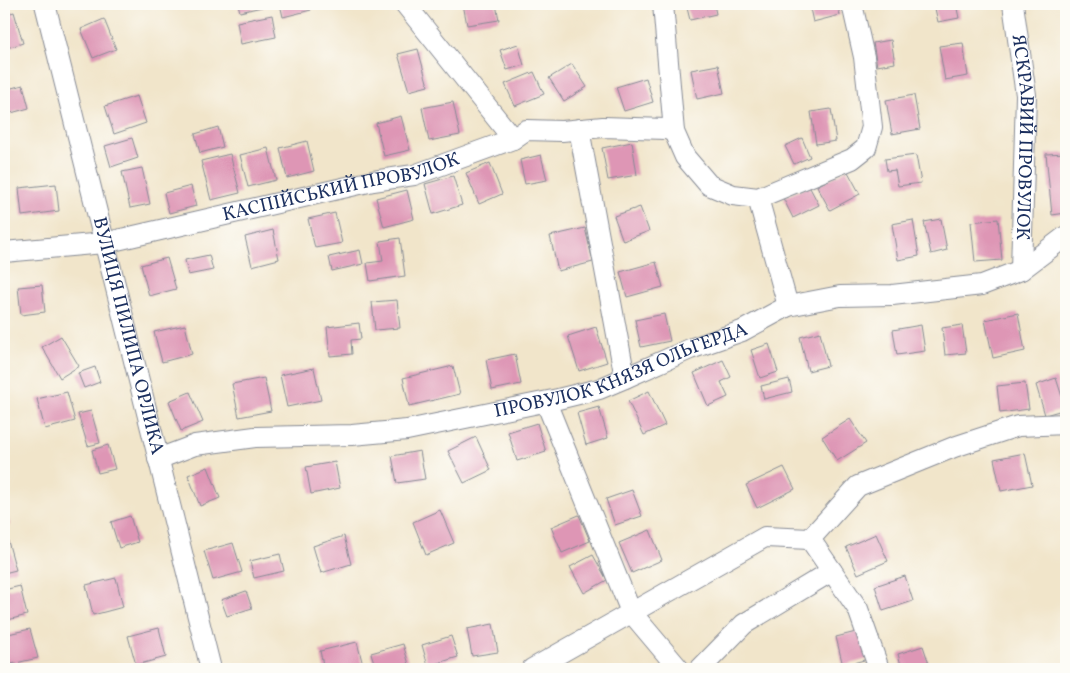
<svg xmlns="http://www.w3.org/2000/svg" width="1070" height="673" viewBox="0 0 1070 673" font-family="Vollkorn,serif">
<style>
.building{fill:#de96b5}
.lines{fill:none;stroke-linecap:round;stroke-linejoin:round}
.minor-casing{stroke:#868a94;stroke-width:22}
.minor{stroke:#fff;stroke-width:20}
.labels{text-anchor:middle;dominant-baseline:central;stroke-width:4;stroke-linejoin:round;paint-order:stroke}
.street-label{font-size:19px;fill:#1b2f5e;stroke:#fdfcf7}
</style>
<rect width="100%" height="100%" fill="#fdfcf7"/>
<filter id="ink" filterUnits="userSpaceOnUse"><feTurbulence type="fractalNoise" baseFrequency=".02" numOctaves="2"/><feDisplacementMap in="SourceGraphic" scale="10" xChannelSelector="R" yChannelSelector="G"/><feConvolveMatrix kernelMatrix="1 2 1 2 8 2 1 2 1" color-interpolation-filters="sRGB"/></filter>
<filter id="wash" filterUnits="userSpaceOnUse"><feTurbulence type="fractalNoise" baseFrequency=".0096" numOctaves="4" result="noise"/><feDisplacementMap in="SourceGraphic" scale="20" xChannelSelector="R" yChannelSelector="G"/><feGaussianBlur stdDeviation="1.12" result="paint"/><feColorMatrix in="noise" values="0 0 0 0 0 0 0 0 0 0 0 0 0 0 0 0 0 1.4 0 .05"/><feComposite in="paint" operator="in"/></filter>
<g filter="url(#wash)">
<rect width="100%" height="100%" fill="#f1e5ca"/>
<g id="blocks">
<!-- building -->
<g class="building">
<path d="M238,4h27l1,2 -26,6z"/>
<path d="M280,4h30l1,6 -28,7z"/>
<path d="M463,4h33l3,16 -32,5z"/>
<rect x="601" y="4" width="32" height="2"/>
<path d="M686,4h28l2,10 -26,6z"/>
<path d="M809,4h28l3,11 -27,7z"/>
<path d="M934,4h22l3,14 -21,4z"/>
<path d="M14,12l9,31 -19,6v-34z"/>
<path d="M272,15l4,22 -35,7 -4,-22z"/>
<path d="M104,19l12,30 -23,9 -12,-29z"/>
<path d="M891,40l4,23 -18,3 -4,-23z"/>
<path d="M963,43l5,33 -23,4 -6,-34z"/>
<path d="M518,44l6,21 -17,5 -7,-20z"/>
<path d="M418,49l10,37 -19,5 -11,-37z"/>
<path d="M572,64l15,23 -23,14 -15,-23z"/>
<path d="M718,65l6,28 -27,6 -6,-29z"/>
<path d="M534,72l10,22 -29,12 -10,-22z"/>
<path d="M646,78l7,24 -29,9 -8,-24z"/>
<path d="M23,85l6,23 -25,7v-25z"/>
<path d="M914,95l6,34 -28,5 -6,-34z"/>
<path d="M137,96l9,27 -32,11 -9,-28z"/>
<path d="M453,102l7,33 -31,6 -7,-33z"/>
<path d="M831,109l5,32 -20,3 -5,-32z"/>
<path d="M401,116l9,34 -26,6 -8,-33z"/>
<path d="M218,127l5,20 -23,6 -5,-19z"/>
<path d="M132,138l6,20 -27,9 -6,-21z"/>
<path d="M802,138l8,19 -16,7 -9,-18z"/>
<path d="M307,141l7,30 -27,7 -7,-30z"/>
<path d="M632,142l5,33 -29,5 -6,-32z"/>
<path d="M268,148l8,32 -28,7 -8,-32z"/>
<path d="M1066,153v60l-14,2 -6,-61z"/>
<path d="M230,154l10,39 -29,7 -10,-39z"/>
<path d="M541,155l6,25 -22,4 -5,-24z"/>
<path d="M916,155l5,28 -23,3 -3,-16 -8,1 -2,-12z"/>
<path d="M490,163l12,31 -23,10 -13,-31z"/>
<path d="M142,168l8,36 -20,4 -8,-36z"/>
<path d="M847,170l13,24 -30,16 -13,-24z"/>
<path d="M453,176l9,29 -29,9 -8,-30z"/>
<path d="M56,184l3,27 -37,5 -3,-28z"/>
<path d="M191,186l5,20 -27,7 -5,-20z"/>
<path d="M809,186l10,19 -26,13 -10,-20z"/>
<path d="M407,190l7,29 -30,8 -8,-29z"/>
<path d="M640,207l9,24 -26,10 -9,-25z"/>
<path d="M335,213l7,30 -27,5 -7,-29z"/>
<path d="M941,219l6,31 -16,4 -7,-32z"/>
<path d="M998,219l4,41 -27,2 -4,-40z"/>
<path d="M913,220l6,36 -21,4 -6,-36z"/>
<path d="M585,228l8,34 -35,9 -8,-35z"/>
<path d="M273,230l6,29 -27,7 -7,-29z"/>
<path d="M400,238l5,38 -35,5 -3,-18 16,-2 -3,-20z"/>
<path d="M360,250l3,14 -31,7 -3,-14z"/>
<path d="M209,255l4,15 -25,5 -3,-15z"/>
<path d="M167,258l9,31 -27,7 -8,-31z"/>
<path d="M656,262l7,25 -36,10 -7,-25z"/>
<path d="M42,285l3,27 -24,3 -3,-28z"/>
<path d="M397,300l3,28 -25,2 -3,-28z"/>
<path d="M1018,313l7,38 -32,7 -8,-38z"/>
<path d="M664,314l6,27 -29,6 -6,-27z"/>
<path d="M359,323l2,16 -10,1 1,14 -22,2 -3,-29z"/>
<path d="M185,325l7,29 -30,8 -8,-30z"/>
<path d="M921,325l4,26 -28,4 -4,-25z"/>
<path d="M962,325l4,28 -21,2 -3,-27z"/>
<path d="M596,327l11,35 -28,9 -11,-35z"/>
<path d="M820,332l8,34 -20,5 -8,-34z"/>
<path d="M61,336l18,30 -19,12 -18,-31z"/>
<path d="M769,344l9,28 -18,6 -9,-28z"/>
<path d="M515,354l6,30 -29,6 -6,-30z"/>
<path d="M723,360l8,17 -10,5 7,15 -20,9 -14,-33z"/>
<path d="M453,366l7,28 -51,12 -6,-28z"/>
<path d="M95,367l5,15 -16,6 -6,-15z"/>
<path d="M314,368l7,32 -34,7 -7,-32z"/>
<path d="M264,378l7,33 -32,6 -7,-33z"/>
<path d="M1056,378l10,31 -21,6 -9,-30z"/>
<path d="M789,379l3,13 -28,7 -3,-13z"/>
<path d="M1025,383l4,26 -29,4 -3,-27z"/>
<path d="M649,391l16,34 -21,10 -16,-34z"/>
<path d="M67,392l8,29 -30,8 -8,-30z"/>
<path d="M190,392l13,30 -22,9 -12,-30z"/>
<path d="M599,407l9,31 -22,7 -9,-32z"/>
<path d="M91,411l9,32 -12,3 -10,-32z"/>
<path d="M850,419l16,24 -29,18 -15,-24z"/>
<path d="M537,423l9,29 -29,9 -9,-29z"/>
<path d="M476,437l15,33 -27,13 -16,-32z"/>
<path d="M108,445l7,24 -17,4 -6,-23z"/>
<path d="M420,451l5,28 -28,4 -5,-27z"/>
<path d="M1025,453l7,32 -31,6 -7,-32z"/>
<path d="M335,462l5,26 -29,6 -5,-27z"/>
<path d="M208,467l12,31 -20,8 -12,-31z"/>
<path d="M784,467l11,22 -38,19 -11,-23z"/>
<path d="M632,490l10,26 -27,9 -9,-26z"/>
<path d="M4,503l6,22 -6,2z"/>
<path d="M440,510l14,33 -28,12 -13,-33z"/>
<path d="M579,515l11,26 -28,12 -11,-26z"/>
<path d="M130,516l8,26 -19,6 -8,-26z"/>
<path d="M650,530l12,30 -30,13 -13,-30z"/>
<path d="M876,534l12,27 -30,13 -12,-27z"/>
<path d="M344,536l7,28 -30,9 -8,-27z"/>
<path d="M8,541l8,29 -12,3v-31z"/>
<path d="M233,543l9,29 -29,8 -9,-29z"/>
<path d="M280,554l4,17 -30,7 -4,-17z"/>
<path d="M593,555l14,25 -23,13 -14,-26z"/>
<path d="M905,576l8,25 -30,10 -8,-25z"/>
<path d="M116,578l7,29 -30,8 -7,-30z"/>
<path d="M20,586l7,29 -23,6v-31z"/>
<path d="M246,591l6,17 -25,8 -6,-16z"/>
<path d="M493,624l5,28 -26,4 -5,-27z"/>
<path d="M159,628l7,29 -30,8 -8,-29z"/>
<path d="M30,629l8,29 -31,7 -3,-14v-16z"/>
<path d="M864,630l7,28 -28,8 -7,-29z"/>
<path d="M451,636l7,21 -30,9 -6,-21z"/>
<path d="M357,642l7,27h-40l-4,-18z"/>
<path d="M403,644l7,24 -34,1 -5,-16z"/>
<path d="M923,646l7,21 -8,2h-20l-4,-15z"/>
</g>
</g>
</g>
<g filter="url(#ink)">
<use href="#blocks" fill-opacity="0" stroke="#868a94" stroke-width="1"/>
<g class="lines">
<defs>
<g id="minor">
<path id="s1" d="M45,4l166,665"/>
<path d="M405,4l108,135"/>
<path d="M663,4l11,128 11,25 24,28 24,10 25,3 94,-39 14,-11 6,-21 -8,-70 -12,-53"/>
<path id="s2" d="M1013,4l13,91 -5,175"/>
<path d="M579,129l46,249"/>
<path d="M758,198l30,108"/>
<path id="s3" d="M4,252l100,-9 269,-62 41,-6 99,-36 13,-9 36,1 41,-4 63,2 8,3"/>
<path d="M546,402l85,210 48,57"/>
<path id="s4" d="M158,459l37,-14 60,-8 97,-2 55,-5 151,-31 41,-10 26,-11 65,-29 52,-18 46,-25 52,-10 52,-1 90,-10 39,-15 45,-34"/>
<path d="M810,539l48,70 21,60"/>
<path d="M532,669l233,-132 45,2 48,-53 96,-39 64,-21 48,-2"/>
<path d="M700,669l44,-45 88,-53"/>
</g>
</defs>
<!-- minor casing -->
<use href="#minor" class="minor-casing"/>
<!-- minor -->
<use href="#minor" class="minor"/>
</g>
</g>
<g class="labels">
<!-- street labels -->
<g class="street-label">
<text stroke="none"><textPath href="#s2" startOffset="134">ЯСКРАВИЙ ПРОВУЛОК</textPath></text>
<text stroke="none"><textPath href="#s3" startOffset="344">КАСПІЙСЬКИЙ ПРОВУЛОК</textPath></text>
<text stroke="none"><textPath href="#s1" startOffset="342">ВУЛИЦЯ ПИЛИПА ОРЛИКА</textPath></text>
<text stroke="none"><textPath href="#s4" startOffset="475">ПРОВУЛОК КНЯЗЯ ОЛЬГЕРДА</textPath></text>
</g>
</g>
<!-- margin -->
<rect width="1070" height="673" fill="none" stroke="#fdfcf7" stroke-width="20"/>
</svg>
